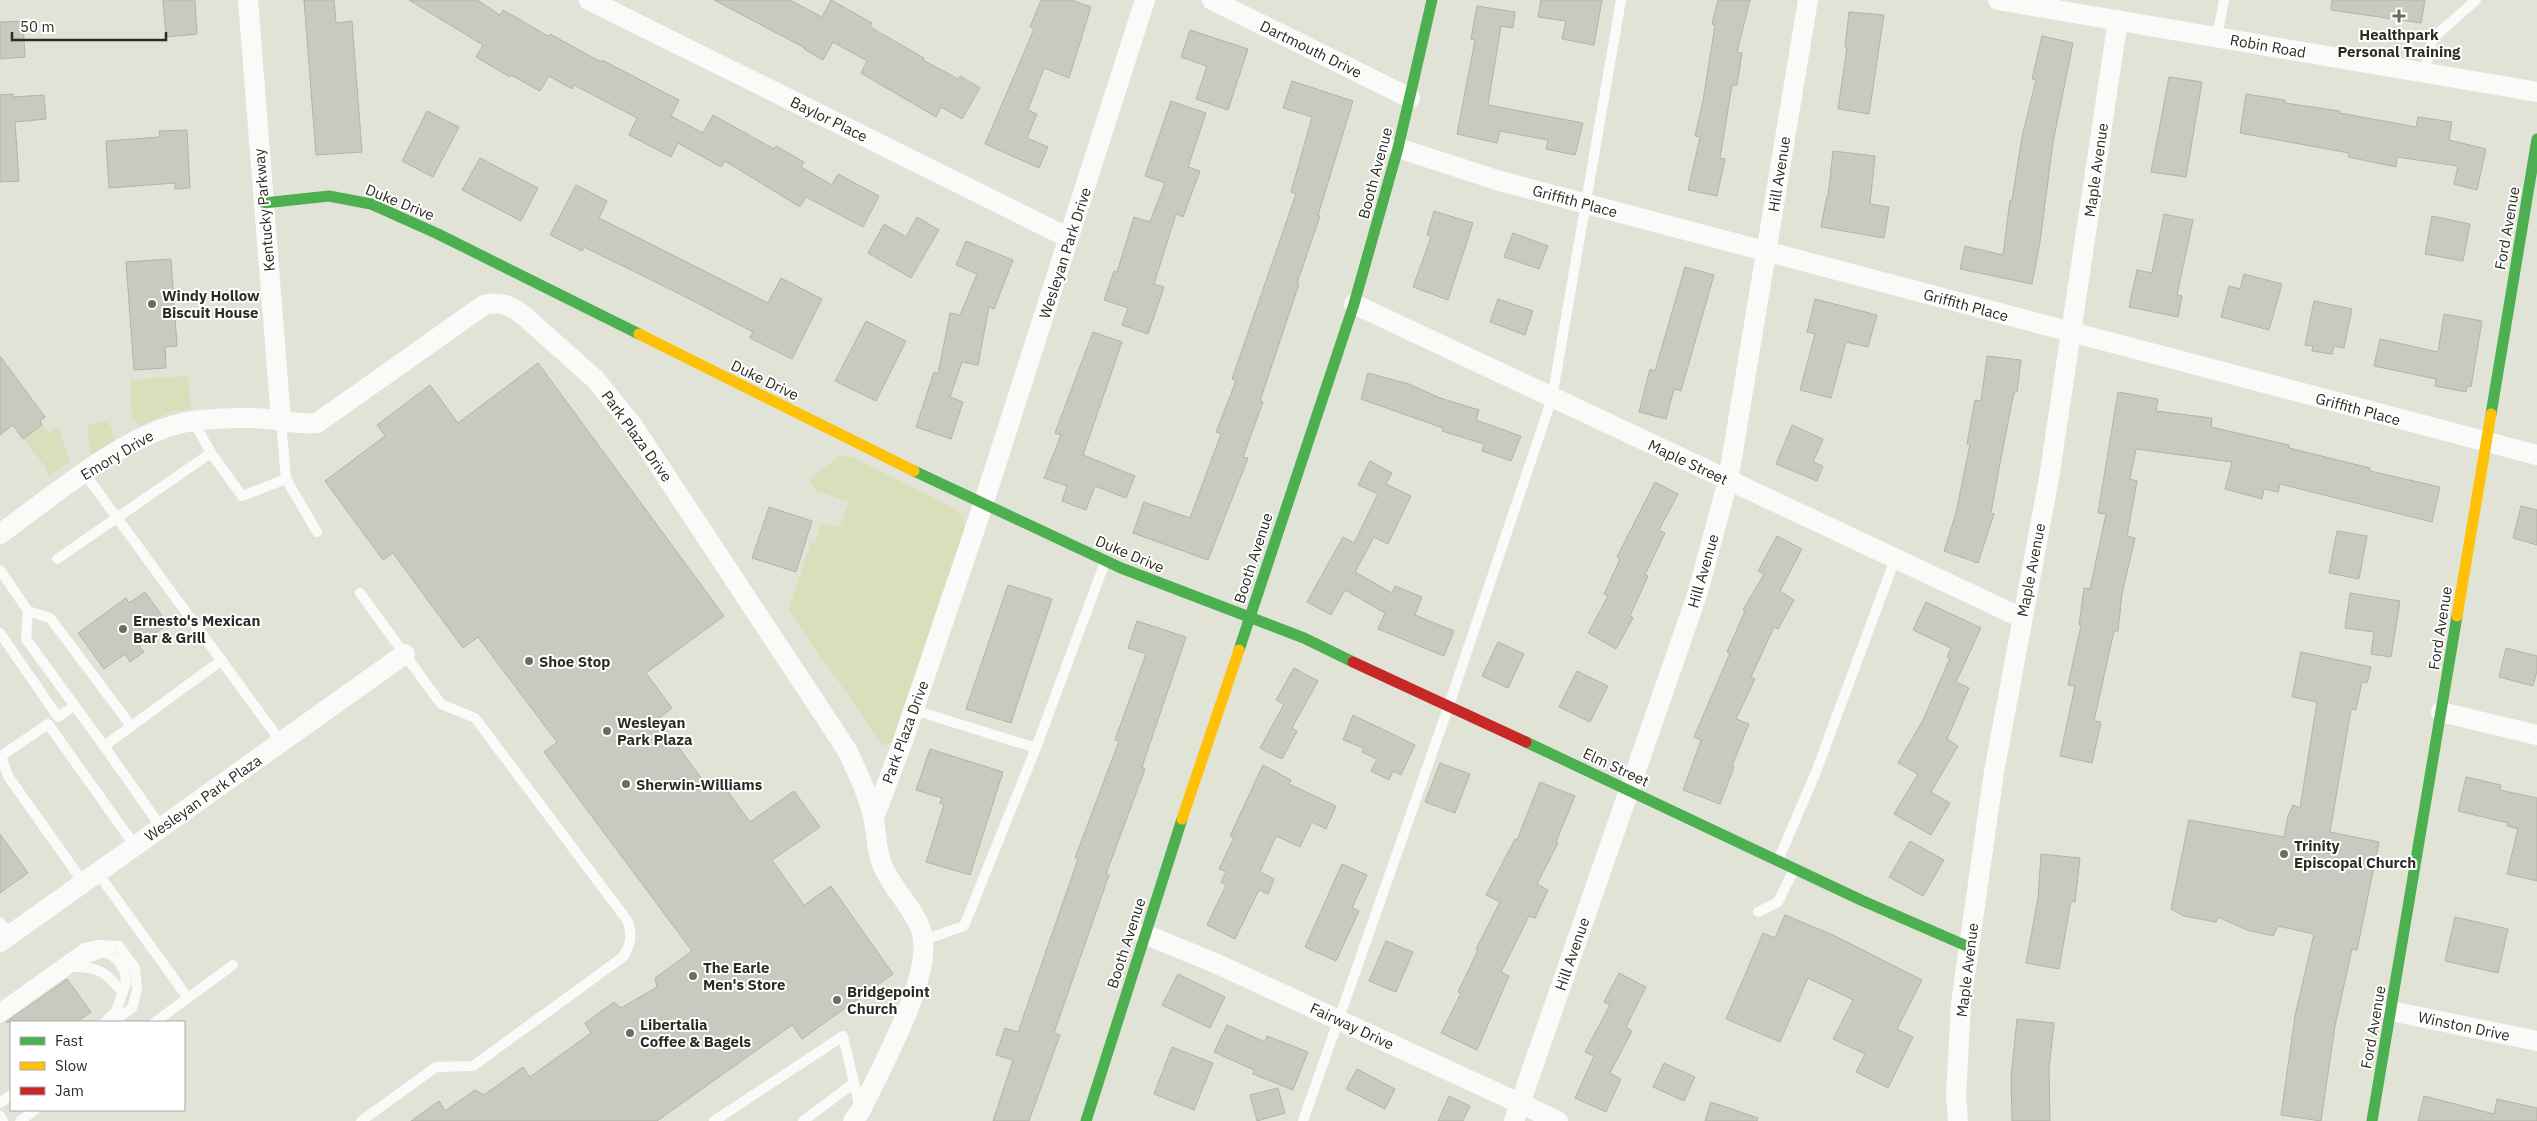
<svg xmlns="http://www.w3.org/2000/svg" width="2537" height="1121" viewBox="0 0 2537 1121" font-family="'IBM Plex Sans',sans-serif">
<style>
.green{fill:#d8dfba}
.building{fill:#c8cac0;stroke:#b2b4a9}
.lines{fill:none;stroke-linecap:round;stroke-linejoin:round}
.lane{stroke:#fafbf9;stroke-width:10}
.street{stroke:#fafbf9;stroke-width:20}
.fast{stroke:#4caf50;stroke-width:11}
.slow{stroke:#ffc107;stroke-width:11}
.jam{stroke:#c62828;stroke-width:11}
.poi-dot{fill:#6a6d62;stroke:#fff;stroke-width:2}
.labels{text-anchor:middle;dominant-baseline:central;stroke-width:4;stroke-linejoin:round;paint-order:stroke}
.poi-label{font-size:15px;font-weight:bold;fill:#2b2d24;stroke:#fff;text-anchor:start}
.street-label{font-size:15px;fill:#2b2d24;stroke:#fff}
</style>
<rect width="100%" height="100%" fill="#e0e3d6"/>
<!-- green -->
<g class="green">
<path d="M188,376l3,33 -17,2 -34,14 -8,-5 -2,-40z"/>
<path d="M106,422l5,4 4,15 -22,15 -3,-4 -3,-28z"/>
<path d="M42,425l7,8 9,-6 12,35 -21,14 -4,-9 -21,-29z"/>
<path d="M839,456l13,1 100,50c10,7 13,13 12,26l-71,209 -9,4 -96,-136 23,-68 4,1 4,-13 5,-6 15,4 10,-26 -33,-12 -7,-11z"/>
</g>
<!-- building -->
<g class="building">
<path d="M163,0h32l2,34 -31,3z"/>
<path d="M304,0h30l2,23 16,-2 10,131 -46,3z"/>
<path d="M409,0h68l23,15 3,-5 45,26 2,-2 51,28 1,-2 77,40 -8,16 32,17 10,-18 61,34 2,-3 28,16 -3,5 31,18 6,-11 41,22 -16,31 -57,-30 -6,10 -75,-46 -4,6 -43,-24 -7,14 -42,-22 8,-17 -63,-33 -2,4 -23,-13 -9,15 -29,-16 -1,2 -34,-20 7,-12z"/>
<path d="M714,0h76l32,17 9,-17 41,23 -2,4 54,31 -1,2 35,19 2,-3 20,12 -18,31 -21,-12 -5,10 -75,-44 6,-12 -34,-19 -10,18 -19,-11 1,-1z"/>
<path d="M1041,0h30l20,7 -22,71 -25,-10 -16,42 9,4 -10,24 21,9 -9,21 -54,-24 49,-115 -4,-2z"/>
<path d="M1541,0h61l-8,45 -32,-6 4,-18 -28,-4z"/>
<path d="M1718,0h32l-13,52 5,1 -5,32h-5l-12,73 5,1 -8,37 -29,-6 12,-53 -5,-1 8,-35 12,-76 -3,-1z"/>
<path d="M2332,0h93l-4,23 -90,-13z"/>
<path d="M1477,6l38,6 -2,16 -12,-2 -13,79 95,18 -8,32 -29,-6 2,-9 -48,-9 -3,12 -40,-9 18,-94 -4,-1z"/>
<path d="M1849,12l35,3 -15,99 -31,-5 9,-61 -2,-1z"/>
<path d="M23,21l2,36 -25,2v-37z"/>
<path d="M1190,30l58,19 -20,61 -32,-11 11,-33 -26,-9z"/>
<path d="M2042,36l31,7 -20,99 -13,100 -8,42 -72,-15 5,-23 38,9 7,-55h2l10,-63 14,-57 -4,-1z"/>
<path d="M2169,77l33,5 -16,95 -35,-5z"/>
<path d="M1292,81l61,20 -35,114 2,1 -23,67 2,1 -39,117 3,1 -20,55 5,1 -40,102 -75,-27 11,-31 46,16 31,-84 -5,-2 20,-51 -4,-2 64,-185 -5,-2 21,-75 -29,-9z"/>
<path d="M13,94v3l31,-2 2,24 -31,3 4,59 -19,1v-87z"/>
<path d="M2246,94l39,6v3l55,8v2l76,14 2,-10 34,5 -3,18 37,9 -9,41 -23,-6 4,-18 -61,-9 -1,10 -48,-10 1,-4 -109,-20z"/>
<path d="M1171,101l35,12 -18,54 12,4 -17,46 -7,-3 -22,70 10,3 -16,47 -26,-9 6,-17 -24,-8 10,-29 3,1 17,-55 16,5 15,-39 -20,-7z"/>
<path d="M427,111l32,16 -26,50 -31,-16z"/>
<path d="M187,130l3,58 -15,1v-6l-66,5 -3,-47 54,-4 -1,-6z"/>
<path d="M1833,151l42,5 -5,48 19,3 -5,31 -63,-11 6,-31 1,1z"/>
<path d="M480,158l58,30 -17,33 -59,-31z"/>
<path d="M576,185l31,16 -8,17 169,85 13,-25 41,21 -30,60 -42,-21 3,-6 -75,-39 -94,-46 -2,4 -32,-16z"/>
<path d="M1434,211l39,12 -25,77 -35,-13 18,-50 -4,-2z"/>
<path d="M2164,214l29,6 -16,75 5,1 -4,21 -49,-10 8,-37 15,3z"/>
<path d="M2432,216l38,8 -7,37 -38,-7z"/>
<path d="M917,217l22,13 -28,48 -43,-25 16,-29 22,13z"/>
<path d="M1513,233l35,13 -9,23 -35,-12z"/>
<path d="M966,241l47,19 -19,49 -5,-2 -11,58 -16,-3 -12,35 13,5 -12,37 -35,-12 18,-55 4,2 12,-61 10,2 17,-41 -21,-9z"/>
<path d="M171,259l6,87 -12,1 1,21 -32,2 -8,-108z"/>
<path d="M1685,267l29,8 -33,116 -7,-2 -8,30 -27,-7 11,-43 5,2z"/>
<path d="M2244,274l38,10 -13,46 -48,-13 8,-31 11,3z"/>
<path d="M1498,299l35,12 -8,24 -35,-13z"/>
<path d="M1815,299l62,16 -9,32 -22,-5 -15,56 -31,-8 15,-56 -8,-2z"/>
<path d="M2314,301l38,8 -8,39 -10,-2 -2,8 -20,-3 1,-5 -8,-1z"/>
<path d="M2444,314l38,7 -11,66 -4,-1 -1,6 -31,-6 1,-7 -62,-13 6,-27 58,13z"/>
<path d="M866,321l40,20 -30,60 -41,-20z"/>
<path d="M1093,332l29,10 -39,113 52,21 -9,22 -31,-12 -9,24 -24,-9 5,-15 -23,-8 17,-43 -6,-2z"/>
<path d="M0,356l45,61 -5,4 2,4 -19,14 -10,-14 -13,10z"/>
<path d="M1987,356l34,4 -4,32h-3l-14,71 -9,50 3,1 -16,49 -34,-12 12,-38 14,-69h-3l8,-44 6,1z"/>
<path d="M538,363l186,253 -78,57 26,35 -14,11 54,74 11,-8 27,37 44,-31 26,36 -48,33 32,45 27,-19 62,88 -91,65 -10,-14 -135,96h-246l28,-20 6,10 30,-21 9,5 39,-28 7,10 61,-44 -6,-10 29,-21 7,6 36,-21 -2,-9 37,-27 -148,-199 13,-10 -79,-105 -15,11 -70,-95 -10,7 -58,-79 60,-45 -8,-11 53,-40 28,38z"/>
<path d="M1368,373l41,11 31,14 39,12 -3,10 45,16 -10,25 -29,-10 2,-7 -42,-13 1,-3 -82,-29z"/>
<path d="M2118,392l40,7 -2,12 56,7 -1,9 78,18v3l81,20v3l70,16 -8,35 -152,-38 -2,8 -14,-3 -2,10 -37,-10 7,-27 -96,-13 -6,30 7,2 -10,55 8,2 -13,56 -4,37h-4l-20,90 7,1 -9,41 -32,-7 15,-70 -7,-1 13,-60h-2l5,-37 6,1 16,-75 -8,-1z"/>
<path d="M1792,425l31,14 -10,23 10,4 -6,15 -41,-17z"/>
<path d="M1370,461l22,12 -6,11 25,12 -23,48 -14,-7 -19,35 37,21 3,-7 27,11 -7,18 39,16 -10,25 -66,-27 7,-16 -40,-23 -14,25 -24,-13 36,-65 11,6 24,-49 -20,-9z"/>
<path d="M1655,482l23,12 -19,36 6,3 -20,42 3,1 -18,40 3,2 -17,31 -28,-16 20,-37 -4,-2 16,-35 -3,-2z"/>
<path d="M2521,506l16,4v35l-24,-7z"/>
<path d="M769,507l43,14 -16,51 -44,-14z"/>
<path d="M2337,531l30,5 -8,43 -30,-6z"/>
<path d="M1777,536l25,13 -22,42 14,9 -16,29 -4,-2 -23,50 4,2 -19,40 13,5 -17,42 2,1 -14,37 -37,-14 18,-50 -7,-3 36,-84 -3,-1 18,-41 -2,-1 21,-36 -6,-3z"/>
<path d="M1008,585l44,14 -41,124 -45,-14z"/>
<path d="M145,592l23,32 -29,22 5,6 -14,10 -5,-8 -21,15 -26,-36 48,-35 3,5z"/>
<path d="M2350,593l50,8 -9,56 -20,-3 3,-22 -29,-4z"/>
<path d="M1926,602l55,26 -25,54 13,6 -22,51 11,7 -27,46 19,11 -19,32 -37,-21 24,-40 -20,-11 25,-43 27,-62 -3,-1 4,-9 -38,-18z"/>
<path d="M1137,621l49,16 -44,130 3,2 -39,105 3,1 -55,158 6,2 -31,86h-36l20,-61 -17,-5 9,-27 13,4 60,-173 -3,-1 44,-117 -4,-1 31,-86 -18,-6z"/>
<path d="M1498,642l26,12 -16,34 -26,-12z"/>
<path d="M2506,648l31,8v15l-4,15 -34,-9z"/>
<path d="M2301,652l70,15 -4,16 -5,-1 -6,28 -5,-1 -21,123 49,10 -22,108 -5,-1 -17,77 -14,95 -40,-6 14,-99 19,-82 -36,-8 -5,10 -26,-6 -29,-13 -2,5 -32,-6 -13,-7 18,-89 95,17 4,-21 5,-11 7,3 17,-106 -25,-5z"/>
<path d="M1294,668l24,13 -26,47 5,3 -15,28 -22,-11 24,-44 -8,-4z"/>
<path d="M1577,671l31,15 -18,36 -31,-15z"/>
<path d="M1353,715l62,30 -14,30 -8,-4 -4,9 -18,-9 6,-12 -15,-7 2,-4 -21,-8z"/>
<path d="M930,749l73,23 -33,103 -44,-13 18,-57 -4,-2 2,-5 -26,-8z"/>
<path d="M1440,763l30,11 -15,39 -30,-11z"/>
<path d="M1263,765l28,15 -2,4 47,22 -10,23 -14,-7 -12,25 -24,-11 -16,36 14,7 -6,15 -9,-4 -24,49 -28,-14 19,-40 -5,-3 5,-10 -7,-3 15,-32 -4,-1z"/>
<path d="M2466,777l35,8 -1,5 37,8v83l-30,-7 11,-45 -11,-3 1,-3 -50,-12z"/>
<path d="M1540,782l35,14 -19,46 2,1 -21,41 11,6 -13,28 -6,-2 -28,56 8,4 -32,74 -36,-17 20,-40 -3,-1 20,-42 -2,-1 24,-47 -14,-7 29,-56 2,1z"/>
<path d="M0,834l28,39 -28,20z"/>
<path d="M1910,841l34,19 -21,36 -34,-19z"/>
<path d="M2041,854l39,4 -5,44 -4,-1 -12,68 -33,-6 12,-65z"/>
<path d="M1342,864l25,11 -15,33 7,3 -23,50 -31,-14z"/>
<path d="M1785,915l48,20 89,45 -25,49 16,8 -25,51 -32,-16 9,-18 -32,-15 20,-39 -45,-22 -28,64 -54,-23 37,-86 12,5z"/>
<path d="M2455,917l53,12 -10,44 -53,-12z"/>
<path d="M1386,941l27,11 -17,40 -27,-11z"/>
<path d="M1619,973l27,14 -20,40 6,4 -22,42 11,6 -15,33 -31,-14 19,-42 -9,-4 25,-47 -6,-3z"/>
<path d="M1178,974l47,23 -15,31 -48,-23z"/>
<path d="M67,979l24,33 -14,10h-71z"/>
<path d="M2017,1019l37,4 -5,46 1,52h-38l-1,-43z"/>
<path d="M1227,1025l38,17 2,-6 41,16 -15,38 -40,-16 1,-4 -40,-18z"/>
<path d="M1172,1047l41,16 -19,47 -40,-16z"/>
<path d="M1664,1063l31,14 -11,24 -31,-14z"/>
<path d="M1357,1069l38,20 -10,20 -39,-20z"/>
<path d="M1278,1088l7,25 -28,8 -7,-26z"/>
<path d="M1449,1096l21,10 -7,15h-25z"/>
<path d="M2424,1096l70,18 3,-15 40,9v13h-119z"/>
<path d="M1711,1102l47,16 -1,3h-52z"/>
</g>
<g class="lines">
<!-- lane -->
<g class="lane">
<path d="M2217,37l7,-37"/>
<path d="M2424,72l9,-34 43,-38"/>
<path d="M281,420l5,59 31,53"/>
<path d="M193,421l18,32"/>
<path d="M85,474l196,268"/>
<path d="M57,559l154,-106 31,43 44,-17"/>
<path d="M0,570l28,41 22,7 81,108"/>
<path d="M360,593l81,111 34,14 152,202c6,13 4,25 -4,37l-150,109 -37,1 -75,54"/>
<path d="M28,611l-2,28 78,107"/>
<path d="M0,633l58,84 16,-11"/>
<path d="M914,710l122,38 69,-186"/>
<path d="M161,827l-57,-81 118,-86"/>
<path d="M1779,858l37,-86 79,-213"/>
<path d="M97,872l91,126"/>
<path d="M83,882l-75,-106 -7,-20 47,-32 87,122"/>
<path d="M1758,912l20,-10 16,-33"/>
<path d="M0,922l9,13"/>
<path d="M924,940l40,-14 72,-178"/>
<path d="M72,967c27,-1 35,6 51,26"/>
<path d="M0,1008l84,-60 15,-3 20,1 16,22 2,22 -5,18 -19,14"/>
<path d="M0,1018l82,-58 21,-8 9,3 7,7 6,10 1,11 -10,28 -11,11"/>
<path d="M155,1022l78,-57"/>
<path d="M0,1103l11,-8"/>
<path d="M0,1116l3,5"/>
<path d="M20,1121l15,-11"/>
<path d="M714,1121l129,-85 11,47"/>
<path d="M803,1121l51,-38 6,24"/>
<path d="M1303,1121l145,-413 104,-310 69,-398"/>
</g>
<!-- street -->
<g class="street">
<path d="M248,0l33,420"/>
<path d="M589,0l480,238"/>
<path d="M1212,0l198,98"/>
<path d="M1998,0l539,92"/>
<path d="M1398,148l102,33 1037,274"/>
<path d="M1354,304l668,314"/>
<path d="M0,534c55,-39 132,-108 200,-114 22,-2 45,-3 68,-1 17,2 32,6 49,4l167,-118c16,-4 25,0 38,9l74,66 37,46 214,324c10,22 21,43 26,67 4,14 3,31 8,45 9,25 33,46 40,68 15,42 -41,139 -60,180l-8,11"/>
<path d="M2441,712l96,23"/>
<path d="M874,818l30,-80 79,-233 162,-505"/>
<path d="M1144,934l71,29 343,158"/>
<path d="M0,942l405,-288"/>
<path d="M2391,1011l146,30"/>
<path d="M1514,1121l183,-526 31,-114 80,-481"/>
<path d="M1958,1121l-2,-26 5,-92 33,-231 55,-294 69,-458"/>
</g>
<!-- fast -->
<g class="fast">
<path d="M264,203l65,-7 42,8 67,30 201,100"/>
<path d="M2491,414l46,-275"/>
<path d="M914,471l207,97 183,70 49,24"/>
<path d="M1239,650l115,-346 44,-156 34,-148"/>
<path d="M1526,742l337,159 106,46"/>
<path d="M1086,1121l96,-302"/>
<path d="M2372,1121l85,-505"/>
</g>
<!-- slow -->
<g class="slow">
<path d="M639,334l275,137"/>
<path d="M2457,616l34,-202"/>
<path d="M1182,819l57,-169"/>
</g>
<!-- jam -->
<path class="jam" d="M1353,662l173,80"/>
</g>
<!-- markers -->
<g class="poi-dot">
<path d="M2396.5 8.5h5v5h5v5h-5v5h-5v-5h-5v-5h5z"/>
<circle cx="152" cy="304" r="5"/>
<circle cx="123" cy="629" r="5"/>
<circle cx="529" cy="661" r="5"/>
<circle cx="607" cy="731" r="5"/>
<circle cx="626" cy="784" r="5"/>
<circle cx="2284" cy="854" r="5"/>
<circle cx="693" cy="976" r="5"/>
<circle cx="837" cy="1000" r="5"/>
<circle cx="630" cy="1033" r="5"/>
</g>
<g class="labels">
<!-- poi labels -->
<g class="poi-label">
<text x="2399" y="34" text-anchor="middle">Healthpark<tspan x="2399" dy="17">Personal Training</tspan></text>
<text x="162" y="295">Windy Hollow<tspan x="162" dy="17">Biscuit House</tspan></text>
<text x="133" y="620">Ernesto's Mexican<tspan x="133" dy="17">Bar &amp; Grill</tspan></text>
<text x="539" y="661">Shoe Stop</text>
<text x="617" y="722">Wesleyan<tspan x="617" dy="17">Park Plaza</tspan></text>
<text x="636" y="784">Sherwin-Williams</text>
<text x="2294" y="845">Trinity<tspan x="2294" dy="17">Episcopal Church</tspan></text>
<text x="703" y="967">The Earle<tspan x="703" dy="17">Men's Store</tspan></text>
<text x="847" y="991">Bridgepoint<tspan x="847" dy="17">Church</tspan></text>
<text x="640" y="1024">Libertalia<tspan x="640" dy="17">Coffee &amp; Bagels</tspan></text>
</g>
<!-- street labels -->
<g class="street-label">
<text transform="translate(2268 46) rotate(10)">Robin Road</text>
<text transform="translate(1311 49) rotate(26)">Dartmouth Drive</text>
<text transform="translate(829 119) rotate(26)">Baylor Place</text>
<text transform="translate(2096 170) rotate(-82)">Maple Avenue</text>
<text transform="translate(1375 173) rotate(-75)">Booth Avenue</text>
<text transform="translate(1779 174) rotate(-81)">Hill Avenue</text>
<text transform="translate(1575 201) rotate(15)">Griffith Place</text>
<text transform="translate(400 202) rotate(22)">Duke Drive</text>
<text transform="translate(264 210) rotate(-95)">Kentucky Parkway</text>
<text transform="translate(2507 228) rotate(-80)">Ford Avenue</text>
<text transform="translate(1065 253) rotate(-72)">Wesleyan Park Drive</text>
<text transform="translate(1966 305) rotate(15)">Griffith Place</text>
<text transform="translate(765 380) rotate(26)">Duke Drive</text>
<text transform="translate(2358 409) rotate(15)">Griffith Place</text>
<text transform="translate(637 436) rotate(54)">Park Plaza Drive</text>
<text transform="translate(117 455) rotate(-31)">Emory Drive</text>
<text transform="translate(1688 462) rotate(25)">Maple Street</text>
<text transform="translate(1130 554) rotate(23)">Duke Drive</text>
<text transform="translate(1253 558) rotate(-72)">Booth Avenue</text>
<text transform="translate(2031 570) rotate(-79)">Maple Avenue</text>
<text transform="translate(1703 571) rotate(-74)">Hill Avenue</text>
<text transform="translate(2440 628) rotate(-81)">Ford Avenue</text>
<text transform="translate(905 732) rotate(-70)">Park Plaza Drive</text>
<text transform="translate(1616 767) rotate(25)">Elm Street</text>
<text transform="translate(203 798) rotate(-35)">Wesleyan Park Plaza</text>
<text transform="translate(1126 943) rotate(-72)">Booth Avenue</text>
<text transform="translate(1572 954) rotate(-71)">Hill Avenue</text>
<text transform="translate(1967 970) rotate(-83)">Maple Avenue</text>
<text transform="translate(1352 1026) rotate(25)">Fairway Drive</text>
<text transform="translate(2464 1026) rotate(12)">Winston Drive</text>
<text transform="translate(2373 1027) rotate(-80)">Ford Avenue</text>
</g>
</g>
<!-- legend -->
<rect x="10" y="1021" width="175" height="90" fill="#ffffff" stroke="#aaaba7"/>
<rect x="20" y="1037" width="25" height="8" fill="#4caf50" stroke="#aaaba7"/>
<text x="55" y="1046" font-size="15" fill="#2b2d24">Fast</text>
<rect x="20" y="1062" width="25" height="8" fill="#ffc107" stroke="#aaaba7"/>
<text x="55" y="1071" font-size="15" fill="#2b2d24">Slow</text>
<rect x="20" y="1087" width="25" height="8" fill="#c62828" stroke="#aaaba7"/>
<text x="55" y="1096" font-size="15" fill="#2b2d24">Jam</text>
<!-- scale -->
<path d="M12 32v8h154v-8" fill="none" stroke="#2b2d24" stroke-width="2.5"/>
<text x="20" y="32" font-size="15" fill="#2b2d24" stroke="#ffffff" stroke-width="4" paint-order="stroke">50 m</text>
</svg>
